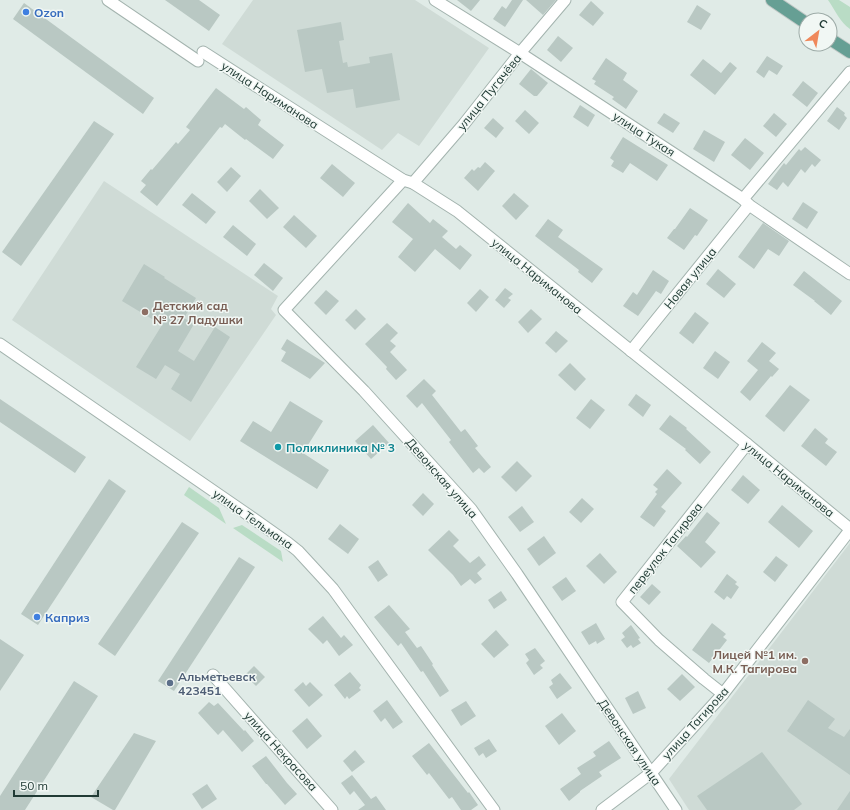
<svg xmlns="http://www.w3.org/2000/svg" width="850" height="810" viewBox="0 0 850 810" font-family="Mulish,sans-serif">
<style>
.built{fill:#cfdbd6}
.green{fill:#b9dcc5}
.building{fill:#b9c8c3}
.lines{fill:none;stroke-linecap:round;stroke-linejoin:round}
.minor-casing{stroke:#a3b3ae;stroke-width:13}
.major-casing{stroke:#c1c8c6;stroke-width:14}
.minor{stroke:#fff;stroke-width:11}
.major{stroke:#669f94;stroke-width:12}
.shop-dot{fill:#3f7fe0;stroke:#f1f7f4;stroke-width:1.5}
.education-dot{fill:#8d6e63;stroke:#f1f7f4;stroke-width:1.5}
.culture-dot{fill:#0f9aa8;stroke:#f1f7f4;stroke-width:1.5}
.service-dot{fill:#5c6f8a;stroke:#f1f7f4;stroke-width:1.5}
.labels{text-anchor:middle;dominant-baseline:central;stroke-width:3;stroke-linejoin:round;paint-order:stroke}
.shop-label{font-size:12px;font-weight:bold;fill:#366cbe;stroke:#f1f7f4;text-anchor:start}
.street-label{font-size:12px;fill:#213b35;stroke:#f1f7f4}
.education-label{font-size:12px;font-weight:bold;fill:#785e54;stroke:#f1f7f4;text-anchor:start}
.culture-label{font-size:12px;font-weight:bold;fill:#0d838f;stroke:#f1f7f4;text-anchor:start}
.service-label{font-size:12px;font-weight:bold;fill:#4e5e75;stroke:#f1f7f4;text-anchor:start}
</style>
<rect width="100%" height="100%" fill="#e0ebe7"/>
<!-- built -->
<g class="built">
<path d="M253,0h162l74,48 -70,98 -21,-13 -16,17 -160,-106z"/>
<path d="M104,181l174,115 -7,13 5,6 -86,126 -178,-121z"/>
<path d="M850,543v267h-161l-20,-31z"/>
</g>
<!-- green -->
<g class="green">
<path d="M828,0h11l11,7v22c-10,-7 -15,-19 -22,-29z"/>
<path d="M189,487l30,21 7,16 -42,-29z"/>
<path d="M242,525l39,26 2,11 -50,-34z"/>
</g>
<!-- building -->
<g class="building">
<path d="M165,0h34l21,15 -11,16z"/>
<path d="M457,0h23l-9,11z"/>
<path d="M512,0h11l-18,27 -12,-8 9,-13 4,3z"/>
<path d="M526,0h30l-13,15z"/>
<path d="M591,1l13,12 -11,13 -14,-11z"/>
<path d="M24,3l130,95 -11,16 -130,-95z"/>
<path d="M697,5l14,9 -10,16 -14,-8z"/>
<path d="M341,22l3,18 -5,1 4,22 4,-1 1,5 22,-4 -1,-6 23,-4 8,47 -44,8 -3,-19 -26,4 -5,-24 -17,3 -8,-42z"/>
<path d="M558,36l15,12 -12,14 -14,-12z"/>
<path d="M767,56l16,10 -6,9 -8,-5 -5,8 -8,-6z"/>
<path d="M606,58l21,15 -4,7 15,11 -12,18 -14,-10 2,-2 -20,-13 2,-3 -4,-2z"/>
<path d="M703,59l18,14 9,-11 7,6 -22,27 -25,-20z"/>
<path d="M531,69l17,14 -11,13h-3l-15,-12z"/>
<path d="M803,81l15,12 -11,14 -15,-12z"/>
<path d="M216,88l28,21 2,-2 15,13 -3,5 26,20 -11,14 -27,-20 -1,1 -20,-16 -3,4 -2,-1 -63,79 -17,-14 6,-7 -5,-4 10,-12 1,1 24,-28 2,2 12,-14 -4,-3z"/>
<path d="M580,105l15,10 -7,12 -15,-10z"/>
<path d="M837,107l8,6 -1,2 3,3 -8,12 -12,-9z"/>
<path d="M525,110l14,13 -10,11 -14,-13z"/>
<path d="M664,113l16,10 -7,10 -16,-10z"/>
<path d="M774,113l13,11 -11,13 -13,-11z"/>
<path d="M493,118l11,10 -8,10 -12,-10z"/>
<path d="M94,121l20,13 -93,132 -19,-14z"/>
<path d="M704,130l21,12 -11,20 -21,-13z"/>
<path d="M623,137l45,28 -11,16 -27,-18 -7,10 -12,-7 3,-5 -4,-3z"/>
<path d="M745,138l19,15 -14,17 -19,-15z"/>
<path d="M805,147l16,13 -6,7 -3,-3 -7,9 -4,-4 -13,18 -5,-5 -6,8 -9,-6 16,-21 2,2 13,-16 2,2z"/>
<path d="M485,162l10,9 -17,20 -14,-13 8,-9 2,2 4,-4 2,1z"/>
<path d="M332,164l23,19 -12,14 -23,-19z"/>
<path d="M231,167l10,9 -14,16 -10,-10z"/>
<path d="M260,189l19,19 -12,11 -18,-18z"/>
<path d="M192,193l24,19 -10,12 -24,-19z"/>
<path d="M514,193l15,13 -13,14 -14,-14z"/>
<path d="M803,202l15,10 -11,17 -15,-10z"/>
<path d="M408,203l22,20 3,-4 15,12 -6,6 14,12 4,-4 12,10 -12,15 -25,-21 -20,23 -17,-15 15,-18 -21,-17z"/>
<path d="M690,208l18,12 -11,16 -2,-1 -11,15 -17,-12 7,-9h1z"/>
<path d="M294,215l23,21 -11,12 -23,-21z"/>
<path d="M548,219l15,11 -5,7 45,32 -11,14 -14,-11 1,-2 -44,-34z"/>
<path d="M763,223l26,18 -10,15 -11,-7 -14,20 -16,-12z"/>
<path d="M233,225l23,19 -9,12 -24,-19z"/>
<path d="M264,263l19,15 -10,13 -19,-16z"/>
<path d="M144,264l21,13 -1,1 32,20 -12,20 10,6 -16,27 16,10 21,-34 15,10 -39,65 -20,-13 9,-15 -15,-9 -9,14 -20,-12 26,-42 -40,-24z"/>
<path d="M718,269l18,15 -12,14 -18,-14z"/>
<path d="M653,270l16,11 -8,13 -5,-3 -18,25 -15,-10 10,-14 4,3z"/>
<path d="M804,271l38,30 -11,14 -17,-14h1l-22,-16z"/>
<path d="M505,288l8,6 -5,4 3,2 -7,8 -9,-8z"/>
<path d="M480,289l9,8 -13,15 -9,-9z"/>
<path d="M326,290l13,11 -13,14 -12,-12z"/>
<path d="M356,309l10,10 -11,11 -10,-10z"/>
<path d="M531,309l11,10 -14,14 -10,-11z"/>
<path d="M695,312l14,11 -16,21 -14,-11z"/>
<path d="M387,323l11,10 -8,8 6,5 -6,6 17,18 -11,10 -10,-11 1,-2 -22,-23z"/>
<path d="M556,331l12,10 -12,12 -11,-10z"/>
<path d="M287,339l38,24 -15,16 -29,-18 5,-9 -5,-3z"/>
<path d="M762,342l14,11 -7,8 10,8 -7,8 -1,-1 -21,25 -10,-9 18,-22 -11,-9z"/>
<path d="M715,351l15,11 -12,17 -15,-11z"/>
<path d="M570,363l16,16 -11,12 -17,-16z"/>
<path d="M424,379l12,12 -4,4 29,37 4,-3 13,17 -3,2 16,19 -7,6 -5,-5 -6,5 -24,-31 2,-2 -29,-37 -5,5 -11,-12z"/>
<path d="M790,385l20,15 -26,32 -19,-16z"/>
<path d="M636,394l15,11 -8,12 -15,-12z"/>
<path d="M0,399l86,58 -11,16 -75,-51z"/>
<path d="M591,399l14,11 -15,19 -14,-11z"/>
<path d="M290,401l33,20 -20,32 26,17 -12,19 -77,-48 13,-20 18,11z"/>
<path d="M670,415l17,13 -1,1 25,23 -11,12 -15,-14 1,-1 -27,-20z"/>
<path d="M373,425l16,18 -18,16 -16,-18z"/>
<path d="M815,428l13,11 -3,4 12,9 -11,14 -25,-20z"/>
<path d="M517,461l15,15 -16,16 -15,-15z"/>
<path d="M667,469l15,14 -21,24 5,4 -12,16 -14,-10 17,-23 -2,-2 3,-3 -5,-4z"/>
<path d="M743,475l17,15 -12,14 -17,-14z"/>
<path d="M109,479l17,12 -88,134 -17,-11z"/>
<path d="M423,493l11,11 -11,12 -11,-11z"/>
<path d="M582,498l12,11 -13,14 -12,-11z"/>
<path d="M782,505l31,26 -14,17 -31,-26z"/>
<path d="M522,506l12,16 -14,10 -12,-15z"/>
<path d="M707,512l13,11 -15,19 11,10 -15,16 -24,-22 9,-10 1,1z"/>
<path d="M182,522l17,11 -84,123 -17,-12z"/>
<path d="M340,524l19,15 -11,15 -20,-15z"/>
<path d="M449,530l10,10 -6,6 17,17 9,-7 7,9 -9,8 5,6 -7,5 -5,-5 -9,7 -8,-11 -25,-25z"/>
<path d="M544,536l12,17 -17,13 -12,-17z"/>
<path d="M600,553l17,19 -13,12 -18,-18z"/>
<path d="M776,556l12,9 -13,17 -12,-10z"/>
<path d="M239,557l16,10 -81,124 -16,-10z"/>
<path d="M378,560l10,15 -10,7 -10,-15z"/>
<path d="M727,574l10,8 -2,2 4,3 -8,12 -4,-3 -3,4 -10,-8z"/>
<path d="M566,577l10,14 -14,10 -10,-14z"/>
<path d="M652,584l9,8 -12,13 -9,-8z"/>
<path d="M501,591l6,9 -13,9 -6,-9z"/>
<path d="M389,605l21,24 -5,3 12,16 4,-2 12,18 -1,1 17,26 -9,6 -17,-26 -2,1 -20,-29 -3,3 -24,-29z"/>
<path d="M323,616l18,22 3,-3 9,10 -14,11 -12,-16 -4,4 -15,-15z"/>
<path d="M596,623l9,16 -8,5 -1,-3 -7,4 -8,-13z"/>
<path d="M712,623l14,11 -3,3 4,3 -18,23 -17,-13z"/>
<path d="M631,625l9,13 -2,1 3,4 -8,5 -2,-3 -4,3 -6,-8 4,-3 -3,-4z"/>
<path d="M496,630l13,15 -15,13 -13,-14z"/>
<path d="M0,639l24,16 -24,36z"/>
<path d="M535,648l10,13 -5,4 3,3 -9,7 -8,-12 3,-3 -4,-6z"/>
<path d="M254,666l11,11 -9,9 -11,-11z"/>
<path d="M350,672l11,13 -2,3 2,2 -12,9 -2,-3 -2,3 -11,-14z"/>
<path d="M560,673l12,15 -15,11 -8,-12 4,-3 -2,-4z"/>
<path d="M682,674l13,13 -15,14 -13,-12z"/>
<path d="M74,681l24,15 -73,114h-25v-14z"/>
<path d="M303,682l3,4 4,-4 13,13 -14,12 -15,-17z"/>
<path d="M638,691l8,17 -13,6 -8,-16z"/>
<path d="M387,700l16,22 -10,7 -8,-11 -4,4 -8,-11z"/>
<path d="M808,700l27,19 -7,9 16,9 6,-8v46l-63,-44z"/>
<path d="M466,701l10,15 -15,10 -10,-16z"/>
<path d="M209,702l5,4 4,-3 26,28 1,-1 9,11 -12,11 -19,-22 -5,5 -20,-22z"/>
<path d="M562,713l14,18 -17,14 -14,-19z"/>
<path d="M307,718l15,18 -15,13 -15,-18z"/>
<path d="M134,733l22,8 -41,69h-2l-22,-13z"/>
<path d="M489,739l8,12 -11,7 -3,-5 -4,3 -5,-8z"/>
<path d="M609,741l12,17 -22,14 3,4 -22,15v1l-11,9 -9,-12 21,-15 -4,-6 19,-12 -3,-4z"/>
<path d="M429,743l39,50 1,-1 9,13 -7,5h-10l-9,-13 -3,2 -20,-26 -2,2 -15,-19z"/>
<path d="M355,750l10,12 -13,10 -9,-11z"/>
<path d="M762,752l40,52 -8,6h-87l-10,-14z"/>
<path d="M266,756l21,27 10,11 -12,11 -18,-21h-1l-14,-18z"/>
<path d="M352,775l19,24 5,-3 10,14h-28l7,-5 -11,-14 -4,4 -9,-12z"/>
<path d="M207,784l10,15 -15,10 -10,-15z"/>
<path d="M850,791v19h-13z"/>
</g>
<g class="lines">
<defs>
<g id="minor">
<path d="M108,0l90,61"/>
<path d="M435,0l85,53 223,146 6,6 101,69"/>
<path d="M203,52l200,128 10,3 44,28 290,233 103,85"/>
<path d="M403,180l-119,130 80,81 107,118 46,65 134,199 25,37"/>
<path d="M413,183l51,-59 56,-71 45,-53"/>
<path d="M743,199l107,-127"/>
<path d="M0,344l244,168 44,31 10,8 35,38 161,221"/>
<path d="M631,351l118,-146"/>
<path d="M213,675l119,135"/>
<path d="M723,694l-19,-15 -45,-39 -37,-38 125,-158"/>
<path d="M602,810l49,-37 72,-79 127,-164"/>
</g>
<g id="major">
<path d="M772,0l34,23"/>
<path d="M830,39l20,13"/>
</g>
</defs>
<!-- minor casing -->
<use href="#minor" class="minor-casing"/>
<!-- major casing -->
<use href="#major" class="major-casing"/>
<!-- minor -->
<use href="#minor" class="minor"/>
<!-- major -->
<use href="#major" class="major"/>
</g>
<!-- markers -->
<g class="shop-dot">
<circle cx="26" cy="12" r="4"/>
<circle cx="37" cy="617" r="4"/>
</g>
<g class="education-dot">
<circle cx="145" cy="312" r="4"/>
<circle cx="805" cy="661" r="4"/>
</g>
<circle class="culture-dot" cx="278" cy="447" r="4"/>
<circle class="service-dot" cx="170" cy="683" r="4"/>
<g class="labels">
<!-- shop labels -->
<g class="shop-label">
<text x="34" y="12">Ozon</text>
<text x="45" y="617">Каприз</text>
</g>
<!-- street labels -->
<g class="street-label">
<text transform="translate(489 92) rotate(-51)">улица Пугачёва</text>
<text transform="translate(270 95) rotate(33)">улица Нариманова</text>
<text transform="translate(644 134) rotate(33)">улица Тукая</text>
<text transform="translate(537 276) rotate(39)">улица Нариманова</text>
<text transform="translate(690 278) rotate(-51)">Новая улица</text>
<text transform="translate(442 478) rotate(49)">Девонская улица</text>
<text transform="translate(789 479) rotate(39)">улица Нариманова</text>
<text transform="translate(253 519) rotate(35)">улица Тельмана</text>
<text transform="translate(665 548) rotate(-52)">переулок Тагирова</text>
<text transform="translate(695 723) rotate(-48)">улица Тагирова</text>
<text transform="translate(630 742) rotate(56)">Девонская улица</text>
<text transform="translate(281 751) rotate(48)">улица Некрасова</text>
</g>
<!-- education labels -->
<g class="education-label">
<text x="153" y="305">Детский сад<tspan x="153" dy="14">№ 27 Ладушки</tspan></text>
<text x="797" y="654" text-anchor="end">Лицей №1 им.<tspan x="797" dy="14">М.К. Тагирова</tspan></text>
</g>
<!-- culture labels -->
<g class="culture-label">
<text x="286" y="447">Поликлиника № 3</text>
</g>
<!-- service labels -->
<g class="service-label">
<text x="178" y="676">Альметьевск<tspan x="178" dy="14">423451</tspan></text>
</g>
</g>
<!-- north arrow -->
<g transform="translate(818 32) rotate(31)"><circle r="19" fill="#f1f7f4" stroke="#9eaca8"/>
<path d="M0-3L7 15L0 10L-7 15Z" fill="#ef885b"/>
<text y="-6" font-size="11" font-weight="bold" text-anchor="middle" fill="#213b35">С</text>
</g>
<!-- scale -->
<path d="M14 790v6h84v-6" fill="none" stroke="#213b35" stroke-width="2"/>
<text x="20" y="790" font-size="12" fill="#213b35" stroke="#f1f7f4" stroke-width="3" paint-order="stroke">50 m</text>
</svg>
